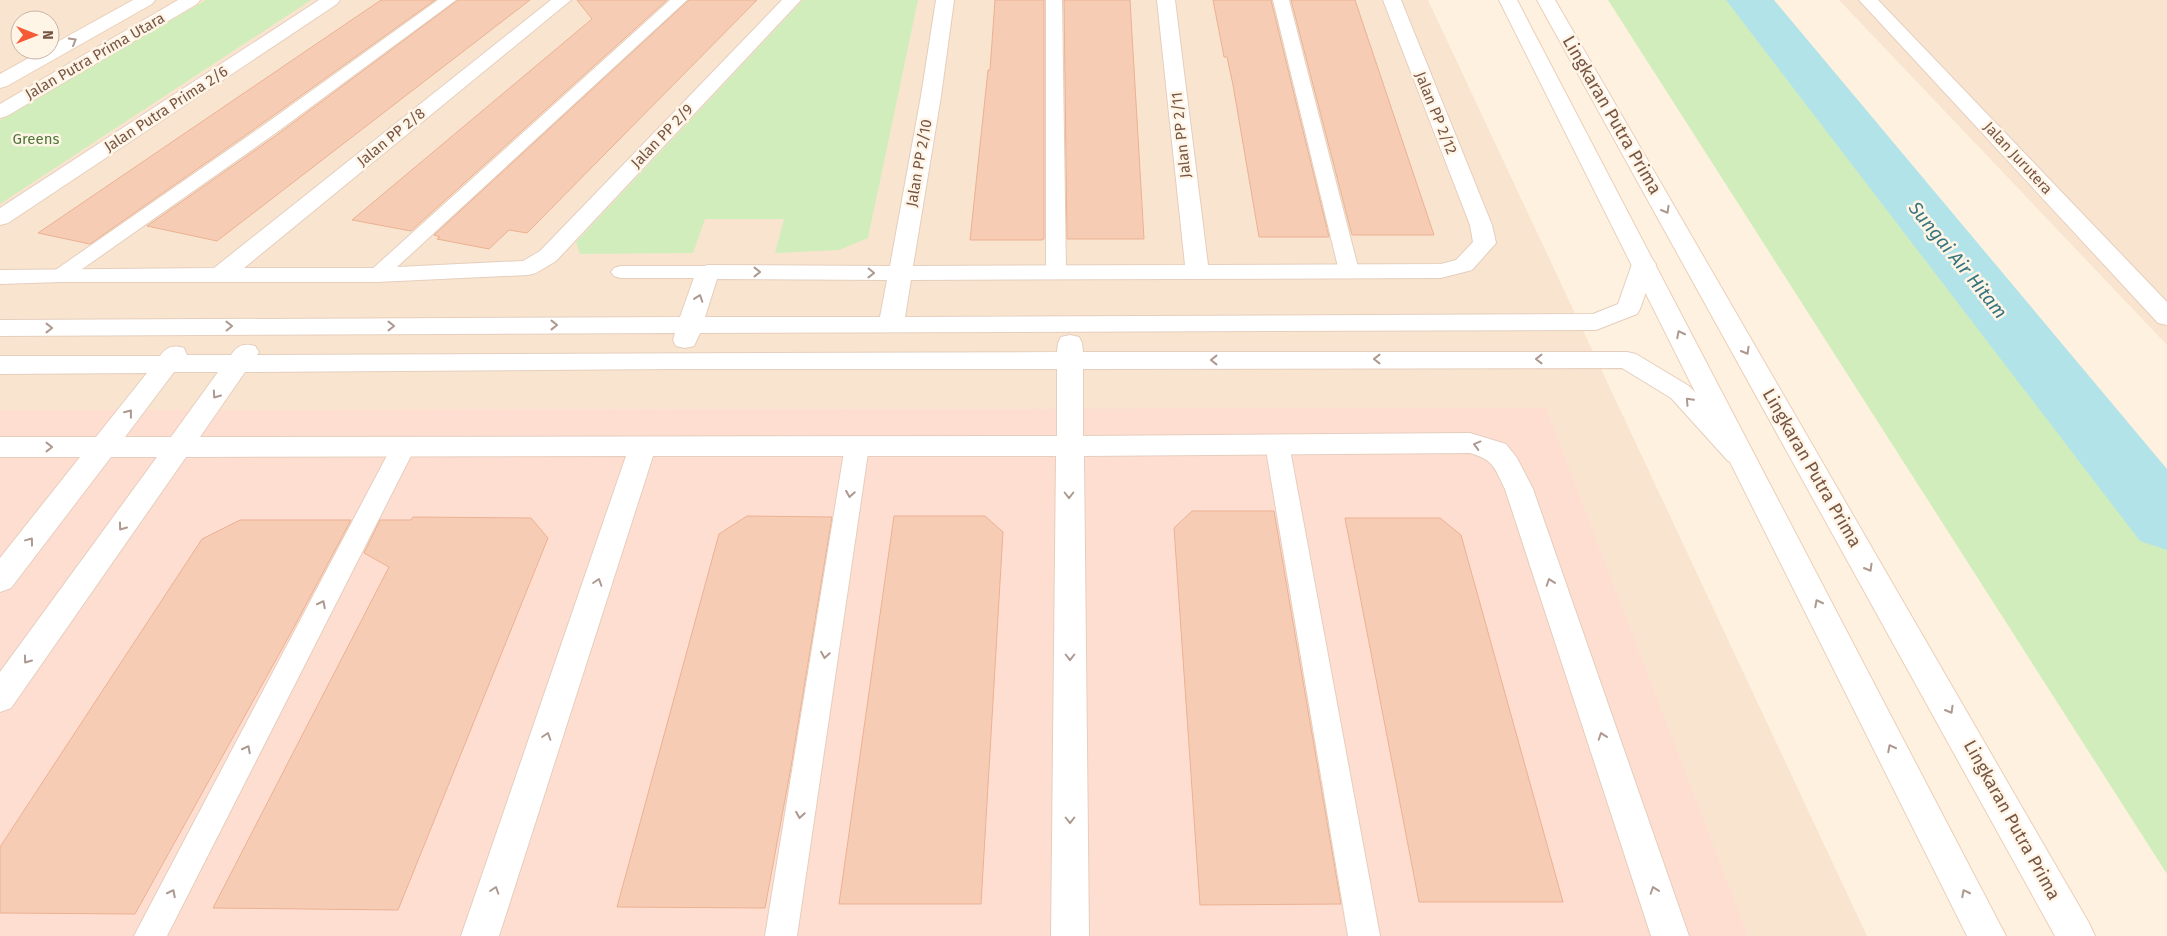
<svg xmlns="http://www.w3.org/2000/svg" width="2167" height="936" viewBox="0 0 2167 936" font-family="'Fira Sans',sans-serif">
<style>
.residential{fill:#f9e5cf;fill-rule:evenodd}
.commercial{fill:#ffded2}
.green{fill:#d2edbc}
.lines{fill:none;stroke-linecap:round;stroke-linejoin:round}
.river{fill:#b2e3e9;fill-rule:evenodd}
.building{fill:#f7ccb4;stroke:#ebb192}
.lane-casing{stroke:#e5cebd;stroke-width:2}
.street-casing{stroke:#e5cebd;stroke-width:2}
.secondary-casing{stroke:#ebcfb9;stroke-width:2}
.lane{fill:#fff;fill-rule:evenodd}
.street{fill:#fff;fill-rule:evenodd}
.secondary{fill:#fff;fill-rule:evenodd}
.oneway{stroke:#ad998f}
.labels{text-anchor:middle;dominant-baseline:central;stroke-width:5;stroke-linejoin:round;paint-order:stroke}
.far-street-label{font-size:15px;fill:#754;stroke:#fff5e7}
.far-park-label{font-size:15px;fill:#4d7839;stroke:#fff5e7}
.street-label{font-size:18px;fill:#754;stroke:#fff5e7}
.water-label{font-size:19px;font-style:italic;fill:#36757e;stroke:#fff5e7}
</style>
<rect width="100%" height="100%" fill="#fef1df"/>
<!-- residential -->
<g class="residential">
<path d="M0,0h1428l439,936h-1867zM20,20h30v30h-30z"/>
<path d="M1839,0h328v345z"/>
</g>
<!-- commercial -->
<path class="commercial" d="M1546,408l202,528h-1748v-526z"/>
<!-- green -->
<g class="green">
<path d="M206,0h105l-311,204v-84z"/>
<path d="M803,0h115l-50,238 -29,12 -64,3 9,-34h-79l-12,34 -113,1 -4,-12z"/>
<path d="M1608,0h155l404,487v387z"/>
</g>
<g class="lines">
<!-- river -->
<path class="river" d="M1726,0h48l393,469v81l-27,-9z"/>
</g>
<!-- building -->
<g class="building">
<path d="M381,0h54l-175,125 -170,119 -52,-11z"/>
<path d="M458,0h72l-313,241 -70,-15 127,-89z"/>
<path d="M577,0h90l-256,231 -59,-11 240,-201z"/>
<path d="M689,0h68l-230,233 -18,-3 -20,19 -52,-10 3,-2 -6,-2z"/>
<path d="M995,0h49v239l-2,1h-72l18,-170h2z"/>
<path d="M1064,0h66l14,239h-77z"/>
<path d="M1213,0h58l58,237h-70l-26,-152 -6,-28h-3z"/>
<path d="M1291,0h64l79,235h-82z"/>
<path d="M1192,511h82l67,393 -141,1 -26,-377z"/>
<path d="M747,516l85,1 -41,250 -26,141 -148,-1 102,-373z"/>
<path d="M894,516h91l18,16 -22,372h-142z"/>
<path d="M413,517l118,1 17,20 -150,372 -185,-2 176,-341 -25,-14 16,-33h31z"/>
<path d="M1345,518h95l21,17 102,367h-144z"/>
<path d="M240,520h111l-58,109 -158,285 -135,-1v-66l202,-308z"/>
</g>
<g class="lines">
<defs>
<g id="lane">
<path d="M438,0h18l-183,135 -205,144 -7,2 -7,-2 -3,-4 3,-4 207,-144z"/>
<path d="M670,0h17l-303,279 -7,2 -7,-2 -3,-4 3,-4z"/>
<path d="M1046,0h16l4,272 -3,4 -7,2 -7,-2 -3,-4z"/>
<path d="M1273,0h16l70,271 -3,4 -7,2 -7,-2 -3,-4z"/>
<path d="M621,266h87l7,2 3,4 -3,4 -7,2h-87l-7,-2 -3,-4 3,-4z"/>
<path d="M1277,436l8,2 4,6 91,492h-32l-83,-492 4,-6z"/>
<path d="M404,438l8,2 4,6 -249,490h-33l258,-490 4,-6z"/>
<path d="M857,438l8,2 4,6 -72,490h-32l80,-490 4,-6z"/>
</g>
<g id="street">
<path d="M319,0h21l-3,4 -329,219 -8,2v-17z"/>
<path d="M551,0h20l-327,268h133l146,-7 17,-10 242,-251h19l-245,261 -20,12 -8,2 -151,7h-316l-61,2v-14l214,-2z"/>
<path d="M936,0h18l-13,96 -28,170 272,-1 -28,-265h18l33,265 233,-1 15,-4 17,-18 -3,-17 -87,-225h18l91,225 4,18 -24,27 -31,8 -530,2 -6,37 688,-3 25,-10 14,-40 4,-5 8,-2 8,2 4,5 -16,45 -3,5 -41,16 -896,3 -6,13 -9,2 -9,-2 -3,-6 2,-7 -675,3v-16l680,-3 16,-45 4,-5 8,-2 182,1 31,-170zM717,279l170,1 -7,37h-175z"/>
<path d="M1859,0h19l289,302v23l-9,-2z"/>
<path d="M1070,335l9,2 3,6 1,9h544l9,2 53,32 59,61 4,7 -4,7 -10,3 -10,-3 -57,-63 -49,-30 -539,1v67l387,-3 36,11 11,14 16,31 156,447h-38l-146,-447c-11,-22 -11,-29 -35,-36l-386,3 5,480h-38l5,-480h-403l-154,480h-38l165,-480 -440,1 -175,251 -11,4v-40l157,-215h-46l-100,131 -11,4v-34l80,-101h-80v-20h96l51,-64 -147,1v-18h160c7,-10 13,-11 24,-8l3,7h44c7,-10 12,-12 24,-9l4,6 -2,3 800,-3 1,-9 3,-6zM677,369h380v67l-857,1 45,-65zM174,372h44l-47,65h-46z"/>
</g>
<g id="secondary">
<path d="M133,0h22l-3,4 -145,82 -7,2v-14l43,-24h7v-4z"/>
<path d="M178,0h22l-3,4 -190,112 -7,2v-14z"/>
<path d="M1499,0h18l489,936h-39z"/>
<path d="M1537,0h18l534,923 6,13h-40z"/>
</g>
</defs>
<!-- lane casing -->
<use href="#lane" class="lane-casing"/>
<!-- street casing -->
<use href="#street" class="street-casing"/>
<!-- secondary casing -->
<use href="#secondary" class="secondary-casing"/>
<!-- lane -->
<use href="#lane" class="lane"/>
<!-- street -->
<use href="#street" class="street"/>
<!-- secondary -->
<use href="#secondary" class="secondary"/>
</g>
<!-- one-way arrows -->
<defs><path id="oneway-chevron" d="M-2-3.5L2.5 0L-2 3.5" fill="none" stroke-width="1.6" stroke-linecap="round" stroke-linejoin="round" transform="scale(1.25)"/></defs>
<g class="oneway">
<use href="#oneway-chevron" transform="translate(73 41) rotate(-30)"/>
<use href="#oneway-chevron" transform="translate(1666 210) rotate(60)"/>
<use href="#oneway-chevron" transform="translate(757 272)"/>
<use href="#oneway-chevron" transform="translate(871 273) rotate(1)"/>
<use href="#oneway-chevron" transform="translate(699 298) rotate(-71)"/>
<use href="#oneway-chevron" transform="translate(554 325)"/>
<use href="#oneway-chevron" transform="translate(229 326) rotate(-1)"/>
<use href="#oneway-chevron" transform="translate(391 326)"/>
<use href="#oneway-chevron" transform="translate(49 328)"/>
<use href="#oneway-chevron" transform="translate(1680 334) rotate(-117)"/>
<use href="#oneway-chevron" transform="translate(1746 351) rotate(60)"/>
<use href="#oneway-chevron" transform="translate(1377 359) rotate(180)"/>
<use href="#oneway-chevron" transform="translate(1539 359) rotate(180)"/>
<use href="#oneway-chevron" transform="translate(1214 360) rotate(180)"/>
<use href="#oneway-chevron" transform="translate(216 395) rotate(125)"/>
<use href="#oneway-chevron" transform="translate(1689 401) rotate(-133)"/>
<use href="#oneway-chevron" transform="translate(129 413) rotate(-52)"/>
<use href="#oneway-chevron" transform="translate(1477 445) rotate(-165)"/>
<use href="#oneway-chevron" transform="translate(49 447)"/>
<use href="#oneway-chevron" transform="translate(850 494) rotate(99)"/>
<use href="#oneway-chevron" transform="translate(1069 495) rotate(90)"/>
<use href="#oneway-chevron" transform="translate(122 527) rotate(126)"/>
<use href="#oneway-chevron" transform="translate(30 541) rotate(-53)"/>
<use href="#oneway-chevron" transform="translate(1869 568) rotate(60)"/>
<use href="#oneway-chevron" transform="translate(598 582) rotate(-72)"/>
<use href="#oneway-chevron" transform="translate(1550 582) rotate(-109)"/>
<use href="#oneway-chevron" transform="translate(1818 603) rotate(-117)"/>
<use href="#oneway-chevron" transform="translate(322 604) rotate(-63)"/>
<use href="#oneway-chevron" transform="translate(825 655) rotate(99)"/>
<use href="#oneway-chevron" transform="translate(1070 657) rotate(90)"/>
<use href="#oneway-chevron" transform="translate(27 660) rotate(126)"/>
<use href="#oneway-chevron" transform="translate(1950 710) rotate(60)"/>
<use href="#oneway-chevron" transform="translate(547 736) rotate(-72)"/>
<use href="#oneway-chevron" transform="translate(1602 736) rotate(-109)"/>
<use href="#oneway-chevron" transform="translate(1891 748) rotate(-117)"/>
<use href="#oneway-chevron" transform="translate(247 749) rotate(-63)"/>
<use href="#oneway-chevron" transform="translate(800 815) rotate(99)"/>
<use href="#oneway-chevron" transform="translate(1070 820) rotate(90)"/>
<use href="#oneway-chevron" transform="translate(495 890) rotate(-72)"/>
<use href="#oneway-chevron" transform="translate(1654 890) rotate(-109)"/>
<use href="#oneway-chevron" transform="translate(172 893) rotate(-63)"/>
<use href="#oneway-chevron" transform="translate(1965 893) rotate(-117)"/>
</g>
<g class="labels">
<!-- far-street labels -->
<g class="far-street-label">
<text transform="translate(95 56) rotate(-30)">Jalan Putra Prima Utara</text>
<text transform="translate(166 109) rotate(-33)">Jalan Putra Prima 2/6</text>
<text transform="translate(1436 113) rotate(68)">Jalan PP 2/12</text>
<text transform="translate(1181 135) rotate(-96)">Jalan PP 2/11</text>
<text transform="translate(662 136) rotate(-46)">Jalan PP 2/9</text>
<text transform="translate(391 137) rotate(-39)">Jalan PP 2/8</text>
<text transform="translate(2018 158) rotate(47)">Jalan Jurutera</text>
<text transform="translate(919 163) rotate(-80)">Jalan PP 2/10</text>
</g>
<!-- far-park labels -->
<g class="far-park-label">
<text x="36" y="139">Greens</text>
</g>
<!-- street labels -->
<g class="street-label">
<text transform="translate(1612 115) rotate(60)">Lingkaran Putra Prima</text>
<text transform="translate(1812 468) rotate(60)">Lingkaran Putra Prima</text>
<text transform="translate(2012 820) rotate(61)">Lingkaran Putra Prima</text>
</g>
<!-- water labels -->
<g class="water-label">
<text transform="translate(1958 260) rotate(51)">Sungai Air Hitam</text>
</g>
</g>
<!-- north arrow -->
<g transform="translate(35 35) rotate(90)"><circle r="24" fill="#fff5e7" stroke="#c9b5a6"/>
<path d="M0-4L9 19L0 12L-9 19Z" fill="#f55b37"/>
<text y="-8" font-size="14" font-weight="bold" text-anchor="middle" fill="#775544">N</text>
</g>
</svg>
